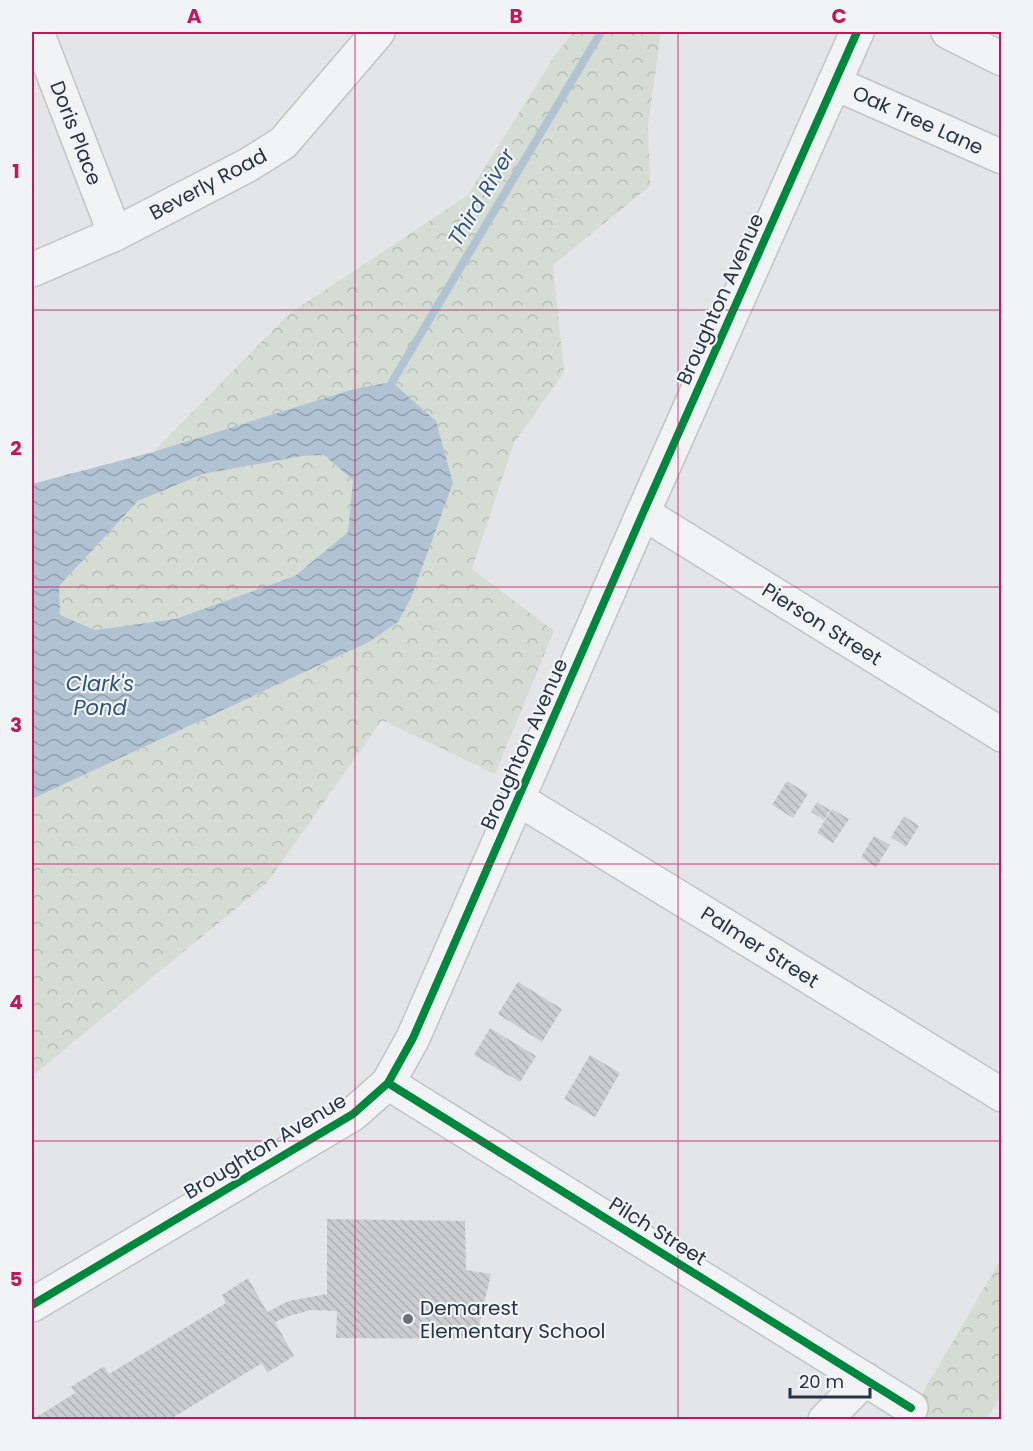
<svg xmlns="http://www.w3.org/2000/svg" width="1033" height="1451" viewBox="0 0 1033 1451" font-family="Poppins,sans-serif">
<style>
.forest{fill:url(#forest-crowns)}
.water{fill:url(#water-waves);fill-rule:evenodd}
.lines{fill:none;stroke-linecap:round;stroke-linejoin:round}
.stream{stroke:#b1c3d3;stroke-width:8}
.building{fill:url(#building-back-hatch)}
.minor-casing{stroke:#c1c3c6;stroke-width:36}
.minor{stroke:#f2f3f5;stroke-width:33}
.cycleway-casing{stroke:#f1f4f7;stroke-width:11}
.cycleway{stroke:#00873e;stroke-width:8}
.grid{fill:none;stroke:#c2185b;stroke-width:1.5;stroke-opacity:0.55}
.poi-dot{fill:#6a717c;stroke:#f1f4f7;stroke-width:2}
.labels{text-anchor:middle;dominant-baseline:central;stroke-width:4.5;stroke-linejoin:round;paint-order:stroke}
.street-label{font-size:20px;fill:#293342;stroke:#f1f4f7}
.poi-label{font-size:20px;fill:#293342;stroke:#f1f4f7;text-anchor:start}
.water-label{font-size:21px;font-style:italic;fill:#325377;stroke:#f1f4f7}
.neatline{fill:none;stroke:#c2185b;stroke-width:2}
.grid-label{font-size:20px;text-anchor:middle;font-weight:bold;fill:#c2185b}
</style>
<defs>
<pattern id="forest-crowns" width="20" height="18" patternUnits="userSpaceOnUse" patternTransform="scale(1.5)"><rect width="20" height="18" fill="#d4dcd3"/><path d="M2 6a3 3 0 1 1 6 0M12 15a3 3 0 1 1 6 0" fill="none" stroke="#b6bdb6"/></pattern>
<pattern id="water-waves" width="16" height="10" patternUnits="userSpaceOnUse" patternTransform="scale(1.5)"><rect width="16" height="10" fill="#b1c3d3"/><path d="M0 5q4-4 8 0t8 0" fill="none" stroke="#909fad"/></pattern>
<pattern id="building-back-hatch" width="6" height="6" patternUnits="userSpaceOnUse" patternTransform="scale(1.5)"><rect width="6" height="6" fill="#cbcdd0"/><path d="M-1 5l2 2M0 0l6 6M5-1l2 2" fill="none" stroke="#aeb0b4"/></pattern>
</defs>
<rect width="100%" height="100%" fill="#e3e5e8"/>
<!-- forest -->
<g class="forest">
<path d="M573,32h88l-13,93 2,61 -97,79 11,107 -50,71 -42,126 82,62 -59,143 -113,-54 -116,164 -234,192v-277l337,-157 29,-20 13,-24 42,-115 -61,-101 -239,70 136,-138 178,-118 87,-139z"/>
<path d="M324,455l29,25 -5,52 -53,44 -120,43 -81,11 -34,-14 -1,-30 79,-85 65,-27 99,-18z"/>
<path d="M1001,1259v138l-15,22 -79,1z"/>
</g>
<!-- water -->
<path class="water" d="M392,382l44,39 17,62 -42,115 -13,24 -29,20 -337,157v-315l121,-32 201,-63zM324,455l29,25 -5,52 -53,44 -120,43 -80,11 -35,-15 -1,-29 79,-85 65,-27 99,-18z"/>
<g class="lines">
<!-- stream -->
<path class="stream" d="M392,382l209,-350"/>
</g>
<!-- building -->
<g class="building">
<path d="M787,781l21,13 -15,24 -21,-13z"/>
<path d="M817,802l13,8 -6,10 -13,-8z"/>
<path d="M832,809l17,10 -16,24 -16,-10z"/>
<path d="M904,816l15,10 -13,21 -15,-10z"/>
<path d="M874,836l16,9 -14,22 -15,-10z"/>
<path d="M518,982l44,27 -20,33 -44,-28z"/>
<path d="M490,1028l46,28 -16,26 -46,-27z"/>
<path d="M590,1055l30,18 -25,44 -31,-18z"/>
<path d="M327,1219l138,2 1,49 25,4 -15,65 -140,-1 1,-27 -26,-1 -22,6 -14,6 19,34 -27,17 -5,-10 -93,57h-137l43,-27 -4,-6 33,-21 5,8 117,-71 -4,-8 26,-17 19,34 22,-11 38,-7z"/>
</g>
<g class="lines">
<defs>
<g id="minor">
<path d="M37,32l78,202"/>
<path d="M948,32l54,27"/>
<path d="M834,83l168,74"/>
<path d="M32,270l83,-36 133,-69 35,-22 95,-111"/>
<path d="M643,513l359,222"/>
<path d="M518,799l484,296"/>
<path d="M388,1083l523,325"/>
<path d="M32,1305l321,-191 35,-31 25,-45 230,-525 214,-481"/>
<path d="M825,1420l40,-41"/>
</g>
</defs>
<!-- minor casing -->
<use href="#minor" class="minor-casing"/>
<!-- minor -->
<use href="#minor" class="minor"/>
<defs>
<g id="cycleway">
<path d="M388,1083l523,325"/>
<path d="M32,1305l321,-191 35,-31 25,-45 230,-525 214,-481"/>
</g>
</defs>
<!-- cycleway casing -->
<use href="#cycleway" class="cycleway-casing"/>
<!-- cycleway -->
<use href="#cycleway" class="cycleway"/>
</g>
<!-- grid -->
<path class="grid" d="M355,32v1388M678,32v1388M32,310h970M32,587h970M32,864h970M32,1141h970"/>
<!-- markers -->
<circle class="poi-dot" cx="408" cy="1319" r="6"/>
<g class="labels">
<!-- street labels -->
<g class="street-label">
<text transform="translate(918 120) rotate(24)">Oak Tree Lane</text>
<text transform="translate(76 133) rotate(69)">Doris Place</text>
<text transform="translate(208 184) rotate(-28)">Beverly Road</text>
<text transform="translate(720 299) rotate(-66)">Broughton Avenue</text>
<text transform="translate(822 624) rotate(32)">Pierson Street</text>
<text transform="translate(524 744) rotate(-66)">Broughton Avenue</text>
<text transform="translate(760 947) rotate(32)">Palmer Street</text>
<text transform="translate(265 1146) rotate(-31)">Broughton Avenue</text>
<text transform="translate(658 1231) rotate(32)">Pilch Street</text>
</g>
<!-- poi labels -->
<g class="poi-label">
<text x="420" y="1308">Demarest<tspan x="420" dy="23">Elementary School</tspan></text>
</g>
<!-- water labels -->
<g class="water-label">
<text transform="translate(481 197) rotate(-59)">Third River</text>
<text x="100" y="683">Clark's<tspan x="100" dy="24">Pond</tspan></text>
</g>
</g>
<!-- border -->
<rect width="1033" height="1451" fill="none" stroke="#f1f4f7" stroke-width="66"/>
<!-- scale -->
<path d="M790 1388v9h80v-9" fill="none" stroke="#293342" stroke-width="3"/>
<text x="799" y="1388" font-size="18" fill="#293342" stroke="#f1f4f7" stroke-width="4.5" paint-order="stroke">20 m</text>
<rect x="33" y="33" width="967" height="1385" class="neatline"/>
<g class="grid-label">
<text x="194" y="23">A</text>
<text x="516" y="23">B</text>
<text x="839" y="23">C</text>
<text x="16" y="178">1</text>
<text x="16" y="455">2</text>
<text x="16" y="732">3</text>
<text x="16" y="1009">4</text>
<text x="16" y="1286">5</text>
</g>
</svg>
